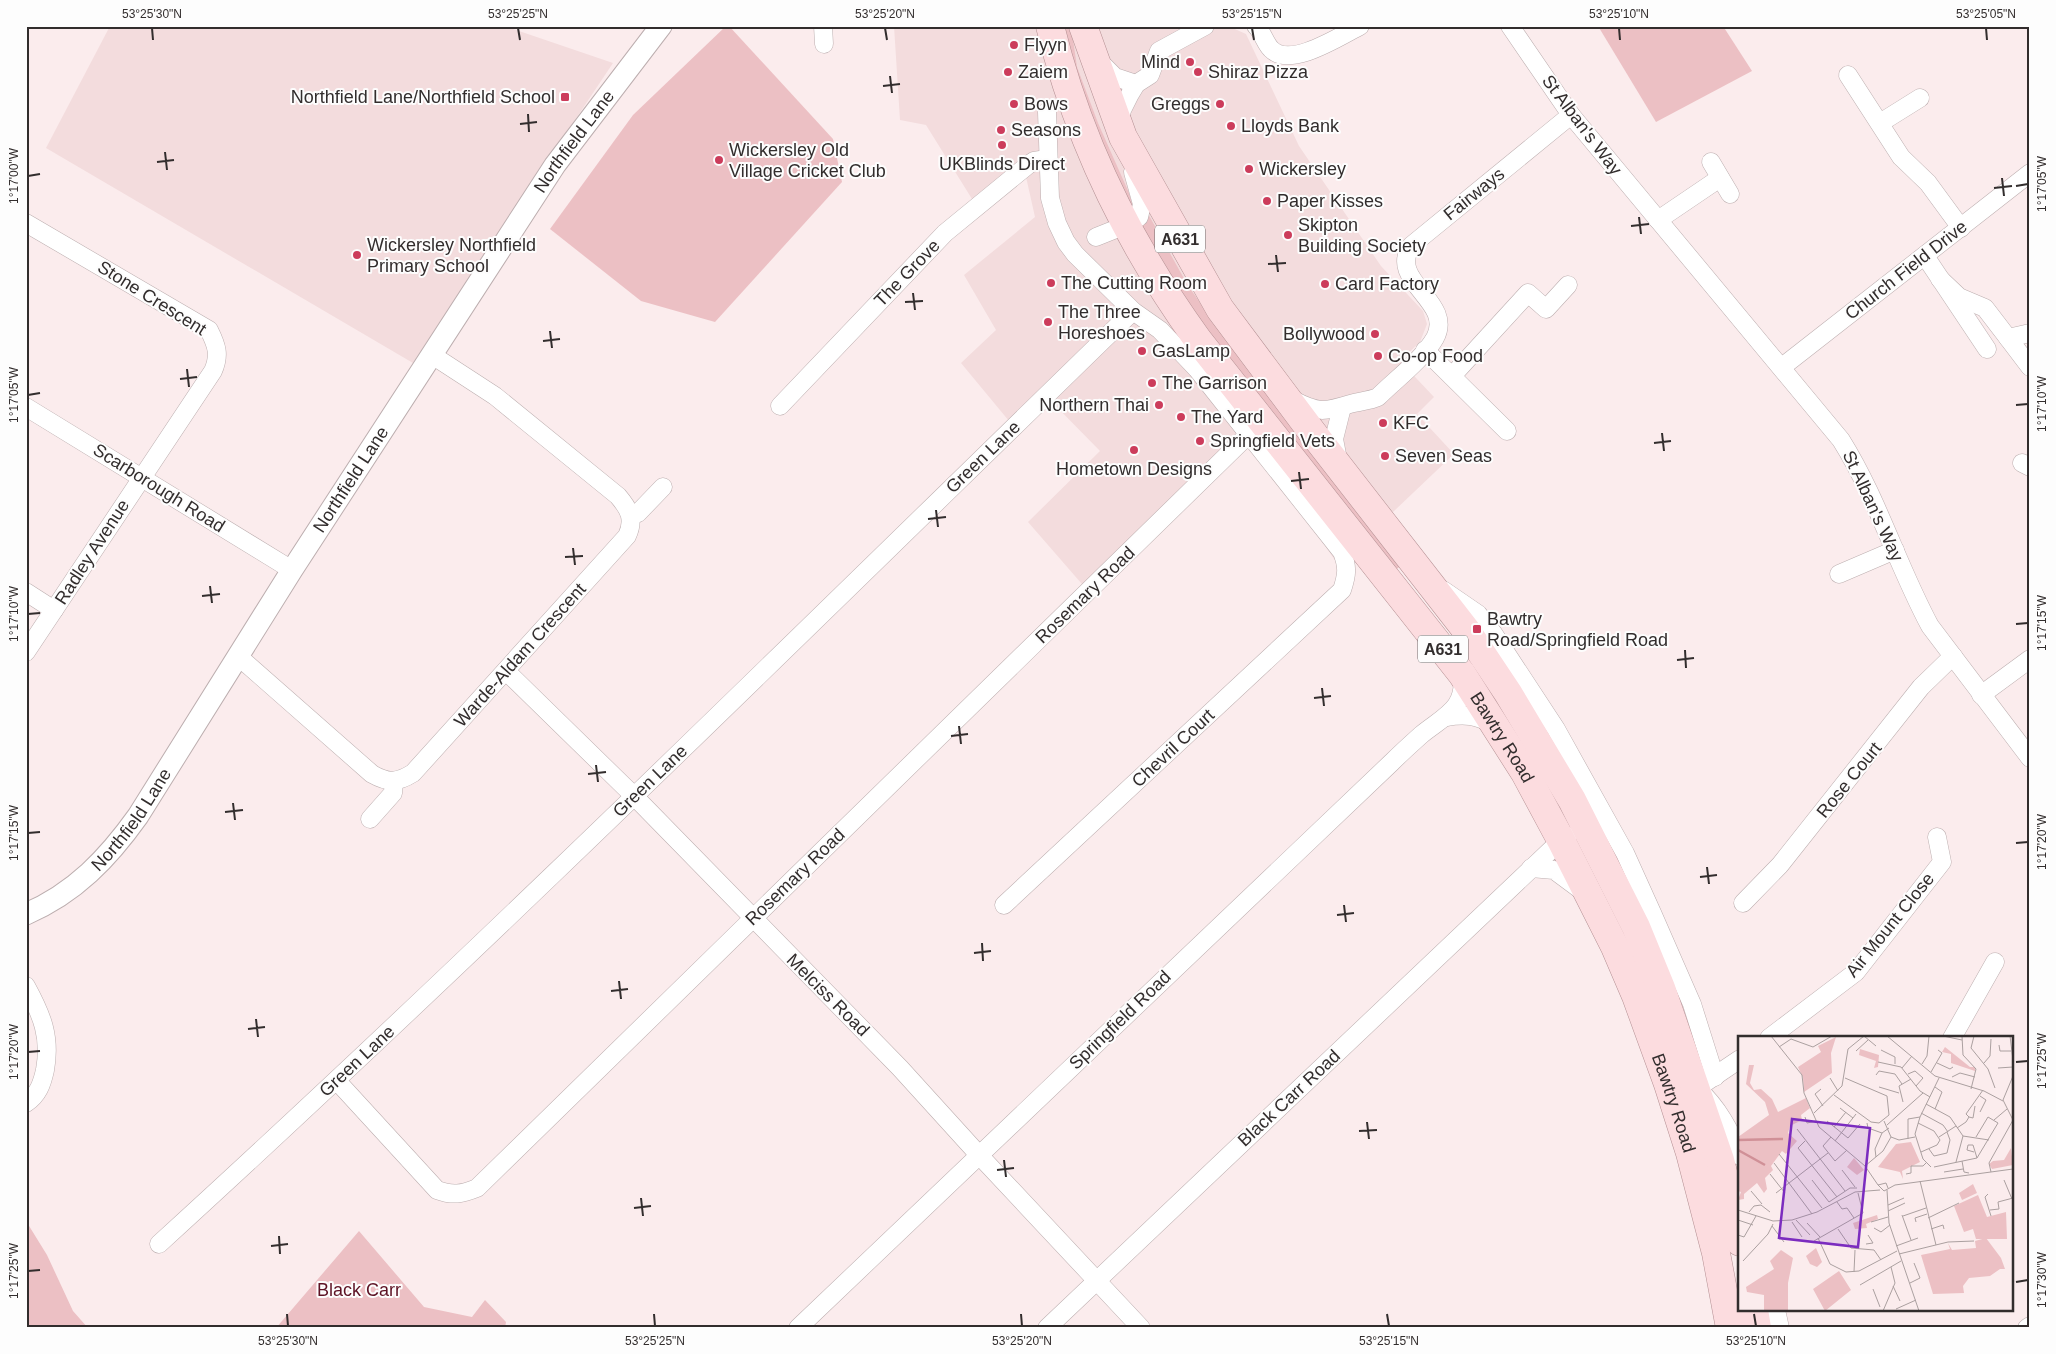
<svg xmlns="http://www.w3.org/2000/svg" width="2056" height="1354" viewBox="0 0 2056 1354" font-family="Arial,sans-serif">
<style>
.built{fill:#f3dcdd}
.green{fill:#ecc0c4}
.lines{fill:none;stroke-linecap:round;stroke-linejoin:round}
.minor-casing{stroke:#bcaeaf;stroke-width:19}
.tertiary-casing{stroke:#bcaeaf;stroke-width:23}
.primary-casing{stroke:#b49093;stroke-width:29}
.minor{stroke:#fff;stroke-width:18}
.tertiary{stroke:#fff;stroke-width:21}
.primary{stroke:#fcdcdf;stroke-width:28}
.ticks{fill:none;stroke:#322d2d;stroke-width:2}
.poi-dot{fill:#cc3c5b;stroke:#fdfdfd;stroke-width:2}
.labels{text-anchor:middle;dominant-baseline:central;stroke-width:4;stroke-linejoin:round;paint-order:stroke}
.shield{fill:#fdfdfd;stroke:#6f6b6b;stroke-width:1}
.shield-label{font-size:16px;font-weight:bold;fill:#322d2d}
.poi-label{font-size:18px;fill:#322d2d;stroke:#fdfdfd;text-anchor:start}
.street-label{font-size:18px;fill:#322d2d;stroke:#fdfdfd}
.park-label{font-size:18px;fill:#5d1224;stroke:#fdfdfd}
.inset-river{fill:none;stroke:#d09097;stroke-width:2.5}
.inset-road{fill:none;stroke:#aba0a0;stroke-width:1}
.view{fill:#7b2cbf;fill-opacity:0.15;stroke:#7b2cbf;stroke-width:2.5}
.inset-edge{fill:none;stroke:#322d2d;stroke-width:2.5}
.neatline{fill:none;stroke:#322d2d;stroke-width:2}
.ticks-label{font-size:12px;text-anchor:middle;fill:#322d2d}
</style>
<rect width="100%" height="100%" fill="#fbeced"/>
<!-- built -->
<g class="built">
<path d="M110,26h394l109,37 -200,300 -367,-215z"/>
<path d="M894,26h334l18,8 53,112 82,120 42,45 4,13 -7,18 -20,19 34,36 -17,17 37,40 -61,58 -52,57 -92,-134 -161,156 -60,-69 72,-71 -54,-55 -32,31 -53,-64 35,-33 -32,-55 71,-58 -11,-49 -47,39 -51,-82 -26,-5z"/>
</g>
<!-- green -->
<g class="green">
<path d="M726,26h3l104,113 9,43 -127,140 -74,-21 -91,-72 83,-114z"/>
<path d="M1058,26h13l6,41 21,56 31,70 3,10 -2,3 -3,1z"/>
<path d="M1598,26h125l29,45 -96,51z"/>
<path d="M1146,210l41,74 41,59 175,221 -10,8 -197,-249 -56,-99z"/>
<path d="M26,1221l21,34 26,56 15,17h-62z"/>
<path d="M359,1231l65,76 48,10 13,-17 21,22 -1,6h-229z"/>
</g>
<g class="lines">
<defs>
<g id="minor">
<path d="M823,26l1,18"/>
<path d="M1256,26c7,7 9,17 15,23 19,20 69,-13 89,-23"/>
<path d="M1510,26l61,89 270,325c37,59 56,125 89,186l100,132"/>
<path d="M1099,61l16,16 21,7"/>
<path d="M1848,75l53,82 27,26 33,45"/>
<path d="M1880,123l40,-25"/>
<path d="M1119,125l3,-15 8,-16 6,-10 14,-9 9,-24 46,-25"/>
<path d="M1711,162l19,32"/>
<path d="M1658,220l62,-42"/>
<path d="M26,223l183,107c8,16 11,25 4,41l-187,281"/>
<path d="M1096,237l30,-12 13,-8 3,-13 -9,-32"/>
<path d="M1925,256l62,93"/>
<path d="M1940,279l19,18 26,11 23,30 22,-5"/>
<path d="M2008,338l22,29"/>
<path d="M1425,350l82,81"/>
<path d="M1782,367l248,-194"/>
<path d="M1452,376l76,-83 18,16 22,-24"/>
<path d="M1293,400c25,13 31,12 57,4 10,-3 19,-3 28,-7 17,-17 45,-38 57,-59 20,-37 -49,-57 -23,-93l159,-130"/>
<path d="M780,406l165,-173 83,-68 6,-4 13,-2"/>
<path d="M26,407l266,163"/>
<path d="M1338,460l-4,-21 8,-32"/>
<path d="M2022,463l8,4"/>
<path d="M631,516l7,-3 25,-26"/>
<path d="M1839,574l56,-24"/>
<path d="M1443,590l35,24 15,19 63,96 69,124 28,62 39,89 23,73"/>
<path d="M26,592l28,18"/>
<path d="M239,657l133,117c16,9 25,9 41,-1l214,-237c8,-17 2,-27 -9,-40l-123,-100 -63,-41"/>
<path d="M506,671l128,125 266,272 79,87 162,173"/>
<path d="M1981,695l49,-36"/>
<path d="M1446,717c19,-3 31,-2 47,8"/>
<path d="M370,819l23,-26 1,-11"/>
<path d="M1531,868l23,2 27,20"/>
<path d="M1743,903l37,-38 141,-178 32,-31"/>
<path d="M1004,905l338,-315c5,-15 6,-23 0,-38l-145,-183 -37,-39 -27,-19 -58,-57 -9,-12 -9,-19 -7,-25 -3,-86"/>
<path d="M26,986c16,29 25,51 19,84 -3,14 -7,25 -19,33"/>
<path d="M1769,1038l87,-66 86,-110 -5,-25"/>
<path d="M1952,1038l43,-76"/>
<path d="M1740,1059l-43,29c21,20 33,41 43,68"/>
<path d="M337,1081l100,109c16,6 25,4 40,-2l771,-753"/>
<path d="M159,1244c332,-303 652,-620 974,-933"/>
<path d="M1776,1310l4,18"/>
<path d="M798,1328l594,-566c9,-9 19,-18 29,-27 23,-19 46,-26 41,-61"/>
<path d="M1047,1328l506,-480 15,-12"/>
<path d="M2027,1328l3,-2"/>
</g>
<g id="tertiary">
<path id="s1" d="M26,914c49,-21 82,-56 112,-98l154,-246 263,-405 106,-139"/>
</g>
<g id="primary">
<path id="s2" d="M1050,26c28,114 80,220 148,314l264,334 63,99 36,67 54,107 21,49 32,88 22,69 26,100 14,75"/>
<path d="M1083,26l40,111 97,172 92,123 154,198 42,63 64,107 64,127 25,61 59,172 20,82"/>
<path d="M1754,1310l3,18"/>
</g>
</defs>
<!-- minor casing -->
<use href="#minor" class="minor-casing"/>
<!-- tertiary casing -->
<use href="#tertiary" class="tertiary-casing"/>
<!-- primary casing -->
<use href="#primary" class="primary-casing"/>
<!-- minor -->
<use href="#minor" class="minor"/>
<!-- tertiary -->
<use href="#tertiary" class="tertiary"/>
<!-- primary -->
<use href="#primary" class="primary"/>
</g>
<!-- ticks -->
<path class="ticks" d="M152,28l1,12M518,28l2,12M885,28l2,12M1252,28l2,12M1619,28l1,12M1986,28l1,12M890,76l2,17M883,86l17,-2M528,114l1,18M520,124l17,-2M165,152l2,18M157,162l17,-2M28,176l12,-2M2002,178l2,18M2016,186l12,-2M1994,188l18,-2M1639,217l2,17M1631,226l18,-2M1276,255l2,17M1268,264l18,-1M913,293l2,17M905,302l18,-1M550,331l2,17M543,341l17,-2M187,369l2,18M180,379l17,-2M28,395l12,-2M2016,405l12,-1M1662,433l2,18M1654,443l17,-2M1299,472l2,17M1291,481l18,-2M936,510l2,17M928,519l18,-2M573,548l2,17M565,557l18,-1M210,586l2,17M202,596l18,-2M28,614l12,-1M2016,624l12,-1M1685,650l1,18M1677,660l17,-2M1322,688l2,18M1314,698l17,-2M959,726l2,18M951,736l17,-2M596,765l2,17M588,774l18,-2M233,803l2,17M225,812l18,-2M28,833l12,-1M2016,843l12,-1M1707,867l2,17M1700,877l17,-2M1344,905l2,17M1337,915l17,-2M982,943l1,18M974,953l17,-2M619,981l2,18M611,991l17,-2M256,1019l2,18M248,1029l17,-2M28,1052l12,-1M2016,1062l12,-1M1367,1122l2,17M1359,1131l18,-1M1004,1160l2,17M997,1170l17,-2M641,1198l2,18M634,1208l17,-2M279,1236l1,18M271,1246l17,-2M28,1271l12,-1M2016,1282l12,-2M287,1314l1,12M654,1314l1,12M1021,1314l1,12M1387,1314l2,12M1754,1314l2,12"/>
<!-- markers -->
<g class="poi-dot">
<circle cx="1014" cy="45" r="5"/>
<circle cx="1190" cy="62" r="5"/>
<circle cx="1008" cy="72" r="5"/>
<circle cx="1198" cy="72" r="5"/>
<rect x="560" y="92" width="10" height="10" rx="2.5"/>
<circle cx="1014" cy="104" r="5"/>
<circle cx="1220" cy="104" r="5"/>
<circle cx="1231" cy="126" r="5"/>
<circle cx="1001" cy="130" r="5"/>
<circle cx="1002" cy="145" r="5"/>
<circle cx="719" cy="160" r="5"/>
<circle cx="1249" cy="169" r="5"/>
<circle cx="1267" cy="201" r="5"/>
<circle cx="1288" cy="235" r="5"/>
<circle cx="357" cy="255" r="5"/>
<circle cx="1051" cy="283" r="5"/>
<circle cx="1325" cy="284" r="5"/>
<circle cx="1048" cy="322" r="5"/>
<circle cx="1375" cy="334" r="5"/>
<circle cx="1142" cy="351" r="5"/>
<circle cx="1378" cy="356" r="5"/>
<circle cx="1152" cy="383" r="5"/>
<circle cx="1159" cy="405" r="5"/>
<circle cx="1181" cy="417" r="5"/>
<circle cx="1383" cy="423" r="5"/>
<circle cx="1200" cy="441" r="5"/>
<circle cx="1134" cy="450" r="5"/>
<circle cx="1385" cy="456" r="5"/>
<rect x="1472" y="624" width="10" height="10" rx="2.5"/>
</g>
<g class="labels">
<!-- shield labels -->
<g class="shield">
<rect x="1155" y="225.5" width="50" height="27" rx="4"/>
<rect x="1418" y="635.5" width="50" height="27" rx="4"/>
</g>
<g class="shield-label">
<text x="1180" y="239">A631</text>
<text x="1443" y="649">A631</text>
</g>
<!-- poi labels -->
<g class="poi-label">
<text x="1024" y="45">Flyyn</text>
<text x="1180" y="62" text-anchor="end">Mind</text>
<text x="1018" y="72">Zaiem</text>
<text x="1208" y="72">Shiraz Pizza</text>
<text x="555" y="97" text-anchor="end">Northfield Lane/Northfield School</text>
<text x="1024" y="104">Bows</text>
<text x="1210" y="104" text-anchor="end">Greggs</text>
<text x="1241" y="126">Lloyds Bank</text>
<text x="1011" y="130">Seasons</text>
<text x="729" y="150">Wickersley Old<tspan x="729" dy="21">Village Cricket Club</tspan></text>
<text x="1002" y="164" text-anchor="middle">UKBlinds Direct</text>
<text x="1259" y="169">Wickersley</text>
<text x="1277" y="201">Paper Kisses</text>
<text x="1298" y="225">Skipton<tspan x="1298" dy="21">Building Society</tspan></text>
<text x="367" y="245">Wickersley Northfield<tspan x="367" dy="21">Primary School</tspan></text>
<text x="1061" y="283">The Cutting Room</text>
<text x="1335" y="284">Card Factory</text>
<text x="1058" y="312">The Three<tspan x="1058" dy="21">Horeshoes</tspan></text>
<text x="1365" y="334" text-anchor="end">Bollywood</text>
<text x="1152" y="351">GasLamp</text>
<text x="1388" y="356">Co-op Food</text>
<text x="1162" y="383">The Garrison</text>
<text x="1149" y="405" text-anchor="end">Northern Thai</text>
<text x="1191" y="417">The Yard</text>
<text x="1393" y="423">KFC</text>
<text x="1210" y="441">Springfield Vets</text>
<text x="1395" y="456">Seven Seas</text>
<text x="1134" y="469" text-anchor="middle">Hometown Designs</text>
<text x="1487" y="619">Bawtry<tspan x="1487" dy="21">Road/Springfield Road</tspan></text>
</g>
<!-- street labels -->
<g class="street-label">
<text transform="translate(1582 125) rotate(53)">St Alban's Way</text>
<text stroke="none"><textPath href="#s1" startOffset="954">Northfield Lane</textPath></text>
<text transform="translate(1474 194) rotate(-39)">Fairways</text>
<text transform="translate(1906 270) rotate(-38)">Church Field Drive</text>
<text transform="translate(907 273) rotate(-46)">The Grove</text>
<text transform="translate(152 298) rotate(32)">Stone Crescent</text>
<text transform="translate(983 457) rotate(-44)">Green Lane</text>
<text stroke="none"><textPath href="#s1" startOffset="549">Northfield Lane</textPath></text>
<text transform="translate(159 488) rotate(32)">Scarborough Road</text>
<text transform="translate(1873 506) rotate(65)">St Alban's Way</text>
<text transform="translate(92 552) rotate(-57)">Radley Avenue</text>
<text transform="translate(1085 595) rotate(-44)">Rosemary Road</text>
<text transform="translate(520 655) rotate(-48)">Warde-Aldam Crescent</text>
<text stroke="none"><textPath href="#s2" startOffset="850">Bawtry Road</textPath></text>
<text transform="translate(1173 748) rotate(-43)">Chevril Court</text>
<text transform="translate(1849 780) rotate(-51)">Rose Court</text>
<text transform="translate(650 781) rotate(-44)">Green Lane</text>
<text stroke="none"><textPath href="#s1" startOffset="144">Northfield Lane</textPath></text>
<text transform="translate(795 877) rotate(-44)">Rosemary Road</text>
<text transform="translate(1890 925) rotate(-51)">Air Mount Close</text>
<text transform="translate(828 995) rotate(45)">Melciss Road</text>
<text transform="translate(1120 1020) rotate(-44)">Springfield Road</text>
<text transform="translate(357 1061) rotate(-43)">Green Lane</text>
<text transform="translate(1289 1098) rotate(-43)">Black Carr Road</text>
<text stroke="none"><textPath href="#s2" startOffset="1255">Bawtry Road</textPath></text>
</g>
<!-- park labels -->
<g class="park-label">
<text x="359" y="1290">Black Carr</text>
</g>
</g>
<!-- overview -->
<g transform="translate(1738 1036)">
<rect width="275" height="275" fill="#fbeced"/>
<path d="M98,1l-5,16 1,20 -28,19 -1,-14 -5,-11 23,-15 -3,-6zM207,11l25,20h5v4l-24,-8v-9l-9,-2zM122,13l19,6 -1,12 -4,1 2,-7 -17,-6zM11,29h5l-4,18 4,7 7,-1 11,10 6,13 28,-14 4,10 -9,7 1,5 -12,6 -2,7 9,8 -11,13 -4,-3 -11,15 2,4 -8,8 2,11 -3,4 -7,-10 -13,11v5l-6,1 3,-8 -3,-1v-54l31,-22 -4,-13 -19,-18zM173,106l9,20 -18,9 1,8 -3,-7 -22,-5 18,-23zM273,112l2,17 -21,4 -3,-5 4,-3 11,-1zM116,122l10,12 -7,5 -10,-8zM235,148l4,9 -15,7 -3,-7zM240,159l9,22 19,-5 1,27h-31l-3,-10 -9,3 -10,-26zM139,179l1,4 -12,5 1,4 -12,1 -2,-6zM248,202l15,20 4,11h-5l-10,7 -21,2 -6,8 1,7 -31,1 -12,-39 29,-6 -2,-6 4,7 24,-2 -1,-7zM78,212l6,14 -5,5 -7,-3 -4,-8zM43,214l12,8 -5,25v28h-24v-16l-17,-3 -1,-5 28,-18 -4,-8zM101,235l12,19 -26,21 -12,-22z" fill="#ecc0c4"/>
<path class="inset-river" d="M0,104l45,-1M0,114l27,15"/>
<path class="inset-road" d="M33,0l31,39 2,18 15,34 46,39 13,19M126,0l12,10M149,0l48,40 49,15 19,10M205,0l19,4M224,0l1,19 13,14 -5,20M236,0l-3,12 17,21 7,19M272,0l3,24M261,9l1,6h11M41,11l12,-8 22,8 19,-11M143,14l14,7v7M118,15l12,-11M140,26l23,5 19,24 10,6M199,27l13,6 3,-2M246,27l6,-7 1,-17M184,28l5,-8 2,-20M164,32l10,-12M260,32l15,-1M193,36l11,-19 -4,-3M170,38l7,-3 8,7 -7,8M138,39l3,-4 16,3 7,10M275,40l-10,24 10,20M214,41l8,-4 15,4M92,42l8,13M141,51l20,6M83,53l-6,5 8,12M96,59l37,27 8,1 10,-8 -2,-19 -42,-18M242,60l6,4 -6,12M165,66l-4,-16 12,-7M188,68l24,13 13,19M102,72l13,10M197,73l7,-17 -7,-5M76,77l28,-27 6,-37 16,-13M183,77l22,12 5,7M67,81l2,6 9,-2M231,81l4,1 2,-12M256,84l13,-11M89,85l21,17 12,-14M129,87l1,5 14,5M180,87l16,8 6,9 -3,5 -16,7M149,89l36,-32M96,91l12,-15M219,92l9,-6 3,-5 -3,-3 17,-24M59,93l48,62M225,100l26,4M93,101l-8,9 12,15 12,-11M153,101l8,3 16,-3M201,101l17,-11M170,103v-20l12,-2M67,105l-7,7 39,49M97,105l21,-27M191,113l5,7 13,-3 3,-13 -3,-8M236,116l-7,-2 1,-5h5l4,13M41,118l43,54M138,121l-1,-8 7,-16 7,-5M224,125l2,11 5,1M218,126l7,-26M36,127l38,51M127,130l18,-15 8,-14 -7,-16M193,131l-8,-8 -8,-25 5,-17 19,-39M196,131l43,-9 21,-35 -10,-6 -12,20M104,134l13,17M206,136l19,-3M253,136l-2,-9 24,-43M32,138l15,19M168,138l5,-1v-7h12l3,-3M74,144l17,22 21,-14h7M266,144l8,19M182,145l16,64M150,152l-2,-5 -8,2 6,6 11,-6 118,-16M149,154l2,33 30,88M13,155l11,13M38,157l52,-40M120,157l5,20M250,158l-3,3 6,19M99,166l5,7 5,-1 7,10M150,169l16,-7M0,174l35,11 19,-1 25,-8 38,-20 25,-2M252,174l9,-1 -1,-7 15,-4M150,175l17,-8M11,176l5,-6 7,-1 9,7M164,179l9,25M165,180l23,-8M190,182l31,-15M0,184l15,5M58,184l14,15M54,186l10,15M133,186l17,-5M178,186l-1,-4 12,-4M69,187l13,14M34,190l12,16M136,192l7,4 9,-7M100,193l13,19 23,2 7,10M193,193l12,-4 1,4M0,199l6,2 12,-21M80,202l12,26 16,8 13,-1 38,-20M76,205l49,-28M128,208l7,-1 -5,-8M158,210l22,-8M161,218l49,-12 26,-1M5,225l25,-27 5,-10M116,236l1,-22M172,247l10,-5 -6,-15M122,249l41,-24M155,250l7,15M135,253l7,18M158,273l20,-9M145,275l12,-28 -4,-16"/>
<path class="view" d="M54,83l78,9 -12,119 -79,-9z"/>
<rect width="275" height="275" class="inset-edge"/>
</g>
<!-- border -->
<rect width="2056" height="1354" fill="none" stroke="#fdfdfd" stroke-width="55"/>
<rect x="28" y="28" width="2000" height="1298" class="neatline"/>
<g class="ticks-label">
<text x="152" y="18">53°25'30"N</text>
<text x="518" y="18">53°25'25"N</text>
<text x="885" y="18">53°25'20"N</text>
<text x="1252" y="18">53°25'15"N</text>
<text x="1619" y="18">53°25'10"N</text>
<text x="1986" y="18">53°25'05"N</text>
<text transform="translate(14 176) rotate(-90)" y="4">1°17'00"W</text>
<text transform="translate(2042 184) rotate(-90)" y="4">1°17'05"W</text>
<text transform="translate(14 395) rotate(-90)" y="4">1°17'05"W</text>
<text transform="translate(2042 404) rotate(-90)" y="4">1°17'10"W</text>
<text transform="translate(14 614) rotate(-90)" y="4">1°17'10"W</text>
<text transform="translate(2042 623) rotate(-90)" y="4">1°17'15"W</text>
<text transform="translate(14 833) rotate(-90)" y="4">1°17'15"W</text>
<text transform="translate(2042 842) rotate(-90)" y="4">1°17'20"W</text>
<text transform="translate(14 1052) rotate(-90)" y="4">1°17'20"W</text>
<text transform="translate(2042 1061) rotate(-90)" y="4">1°17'25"W</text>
<text transform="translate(14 1271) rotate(-90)" y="4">1°17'25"W</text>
<text transform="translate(2042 1280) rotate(-90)" y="4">1°17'30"W</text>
<text x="288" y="1345">53°25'30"N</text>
<text x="655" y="1345">53°25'25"N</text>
<text x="1022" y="1345">53°25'20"N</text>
<text x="1389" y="1345">53°25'15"N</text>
<text x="1756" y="1345">53°25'10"N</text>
</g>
</svg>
